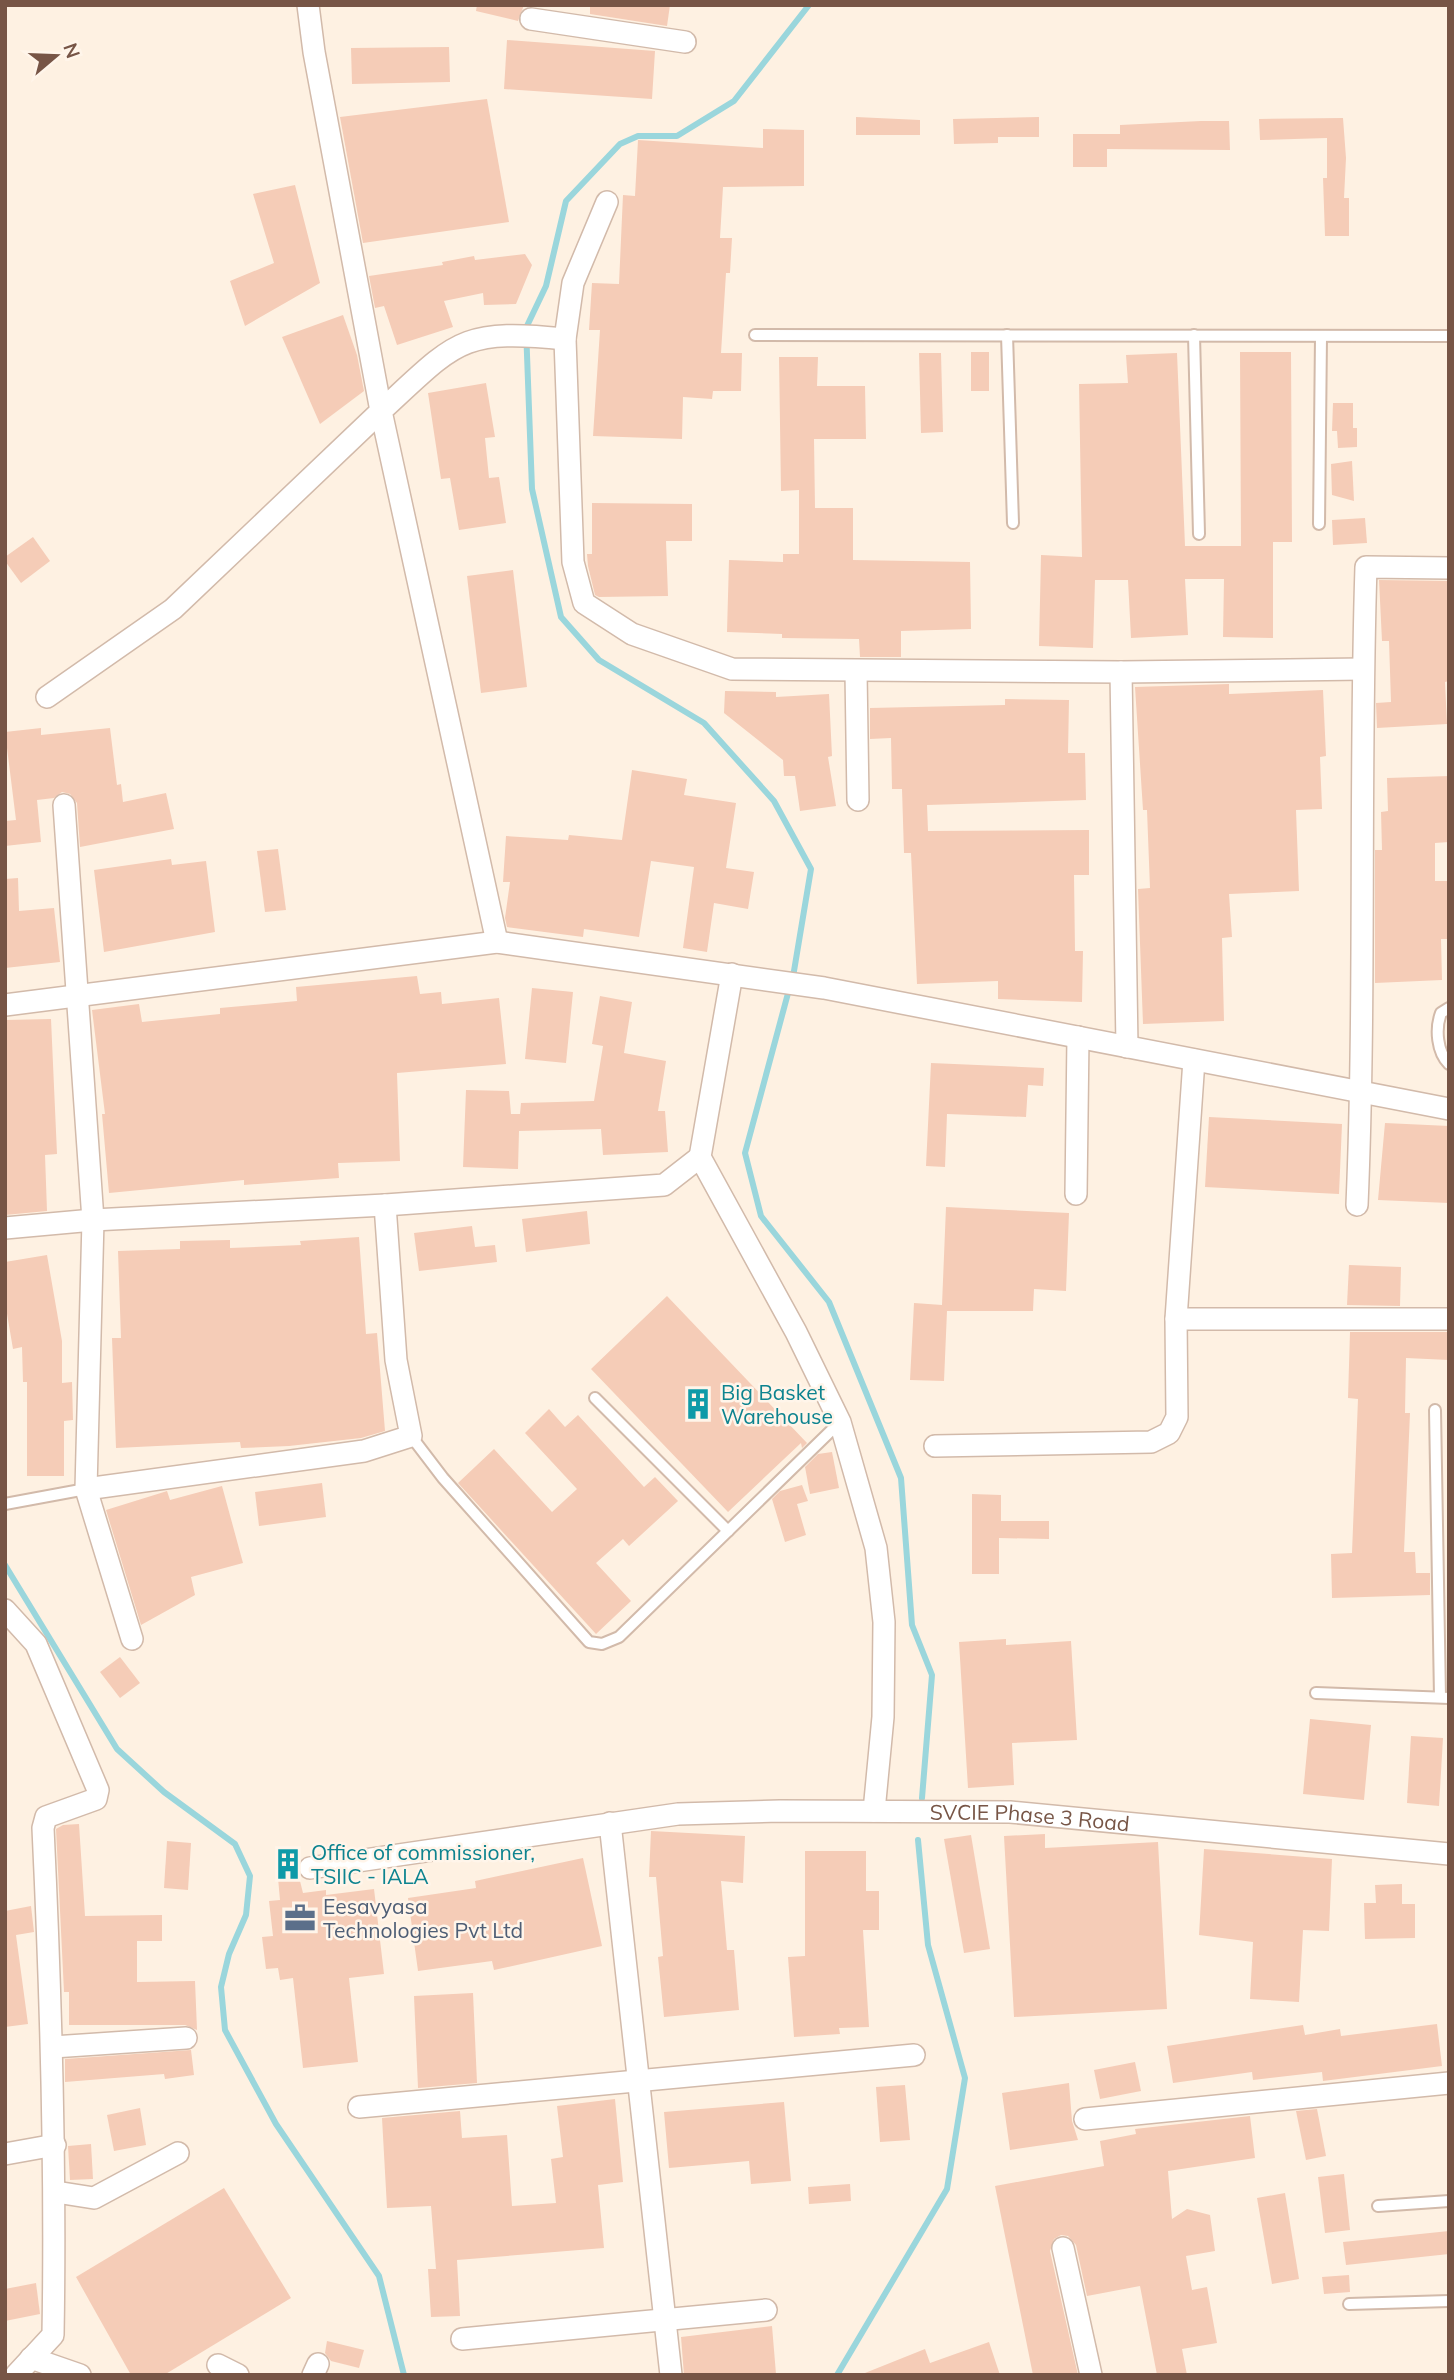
<svg xmlns="http://www.w3.org/2000/svg" width="1454" height="2380" viewBox="0 0 1454 2380" font-family="Mulish,sans-serif">
<style>
.lines{fill:none;stroke-linecap:round;stroke-linejoin:round}
.stream{stroke:#9ad6dc;stroke-width:6}
.building{fill:#f5ccb7}
.lane-casing{stroke:#d2baaa;stroke-width:14}
.street-casing{stroke:#d2baaa;stroke-width:24}
.lane{stroke:#fff;stroke-width:10}
.street{stroke:#fff;stroke-width:21}
.labels{text-anchor:middle;dominant-baseline:central;stroke-width:5;stroke-linejoin:round;paint-order:stroke}
.culture-label{font-size:21px;fill:#0d838f;stroke:#fff5ea;text-anchor:start}
.street-label{font-size:21px;fill:#775546;stroke:#fff5ea}
.service-label{font-size:21px;fill:#4e5e75;stroke:#fff5ea;text-anchor:start}
</style>
<rect width="100%" height="100%" fill="#fef1e2"/>
<g class="lines">
<!-- stream -->
<g class="stream">
<path d="M809,5l-75,96 -57,35h-39l-18,8 -54,57 -20,85 -20,42 6,161 29,128 38,43 105,63 70,78 37,68 -17,102 -49,182 16,63 68,86 72,176 11,147 20,50 -10,123"/>
<path d="M5,1565l112,184 47,43 71,52 15,32 -4,39 -17,39 -8,33 4,43 51,94 103,152 25,99"/>
<path d="M837,2375l110,-186 18,-111 -37,-133 -10,-105"/>
</g>
</g>
<!-- building -->
<g class="building">
<path d="M477,5h47l-6,16 -42,-10z"/>
<path d="M590,5h80l-3,21 -77,-12z"/>
<path d="M507,40l148,11 -3,48 -148,-10z"/>
<path d="M449,47l1,35 -98,2 -1,-36z"/>
<path d="M487,99l22,123 -146,21 -23,-126z"/>
<path d="M856,117l64,3v15h-64z"/>
<path d="M1039,117v20h-41v6l-44,1 -1,-25z"/>
<path d="M1343,118l3,40 -2,40h5v38h-24l-2,-58h4v-40l-67,2 -1,-21z"/>
<path d="M1201,121h28l1,29 -123,-1v18h-34v-33h47v-9z"/>
<path d="M763,129l41,1v56l-81,1 -3,51h12l-2,35h-4l-5,80h21l-1,38h-28l-1,8 -29,-2 -1,42 -89,-3 7,-106h-11l3,-47 27,1 4,-89 12,1 3,-56 125,8z"/>
<path d="M295,185l25,98 -75,43 -15,-45 44,-18 -21,-69z"/>
<path d="M525,254l7,11 -16,39 -32,1 -1,-12 -39,8 9,26 -56,18 -13,-39 -9,2 -6,-32 74,-11 -1,-3 32,-6 1,4z"/>
<path d="M343,315l14,40 7,36 -44,33 -38,-87z"/>
<rect x="971" y="352" width="18" height="39"/>
<path d="M1240,352h51l1,190h-19v96l-50,-1 1,-58h-39l3,56 -57,3 -3,-58h-33l-2,68 -54,-2 2,-91 41,2 -3,-173 49,-1 -2,-28 51,-2 8,193h56z"/>
<path d="M919,353h22l2,79 -22,1z"/>
<path d="M779,357h39l-1,29h48l1,53h-52l1,69h38v52l117,2 1,67 -70,2v26h-41l-1,-18 -77,-1v-4l-55,-2 2,-72 54,2v-8h16v-64l-18,1z"/>
<path d="M486,383l9,54 -10,1 4,40 10,-1 7,46 -47,7 -9,-52 -9,1 -13,-86z"/>
<path d="M1333,403h20v25h4v19l-19,1 -1,-17h-5z"/>
<path d="M1352,461l2,40 -22,-6 -1,-31z"/>
<path d="M592,503l100,1v37h-26l2,55 -69,1 -4,-2 -7,-29 -1,-12h5z"/>
<path d="M1365,518l2,25 -34,2 -1,-25z"/>
<path d="M33,537l17,24 -29,22 -16,-22v-4z"/>
<path d="M513,570l14,117 -46,6 -14,-117z"/>
<path d="M1379,580l70,1v100l-4,1 2,42 -70,4 -1,-25 15,-1 -2,-61h-7z"/>
<path d="M1229,684v10l94,-4 3,66 -6,1 2,52 -26,1 3,81 -70,3 3,43 -10,1 2,83 -81,3 -5,-135 12,-1 -3,-78h-4l-8,-123z"/>
<path d="M725,691l51,1v5l53,-3 3,62 -4,1 8,49 -36,5 -5,-35h-11l-1,-16 -59,-47z"/>
<path d="M1005,699l64,1 -1,53h17l1,47 -159,5 1,26 161,-1v45h-15l1,76h8l-1,51 -84,-3v-18l-81,3 -6,-131h-7l-2,-64h-10l-1,-51 -21,1v-31l135,-3z"/>
<path d="M41,728v7l69,-7 7,57 4,-1 2,18 43,-9 8,36 -94,18 -3,-44 -7,-9 -8,-2 -8,6 -17,2 4,42 -36,4v-25l11,-1 -11,-88z"/>
<path d="M632,770l55,9 -3,16 52,8 -10,65 28,4 -6,37 -34,-6 -7,49 -24,-4 11,-81 -43,-6 -12,76 -55,-8 -1,8 -76,-10 -2,-9 5,-36h-7l3,-46 62,4 1,-5 53,5z"/>
<path d="M1449,776v66l-14,1v38h14v58h-8l1,41 -67,3v-133h7l-1,-38 7,-1 -1,-33z"/>
<path d="M278,849l8,61 -21,2 -8,-61z"/>
<path d="M171,859l1,6 34,-4 9,71 -111,20 -10,-82z"/>
<path d="M18,878l1,33 35,-3 6,54 -55,6v-89z"/>
<path d="M417,976l3,18 21,-2 1,12 57,-6 7,66 -109,9 3,88 -62,2 1,15 -95,7v-5l-135,13 -7,-79h3l-13,-104 47,-6 3,18 78,-8v-6l77,-7 -1,-14z"/>
<path d="M532,988l41,4 -7,71 -41,-4z"/>
<path d="M600,996l32,6 -8,51 42,8 -8,50h7l3,41 -65,3 -2,-26 -82,2 -1,38 -55,-2 3,-77 43,1 2,23h9l1,-11 73,-2 9,-55 -11,-2z"/>
<path d="M51,1019l6,135 -12,1 2,56 -42,4v-195z"/>
<path d="M931,1063l113,5 -1,18 -15,-1 -2,32 -79,-3 -2,53 -19,-1z"/>
<path d="M1209,1117l133,7 -3,70 -134,-7z"/>
<path d="M1385,1123l64,3v77l-71,-3z"/>
<path d="M946,1207l123,6 -3,78 -32,-2 -1,22h-86l-3,70 -34,-1 4,-77 28,2z"/>
<path d="M587,1211l3,33 -64,8 -4,-33z"/>
<path d="M472,1226l3,21 20,-2 2,17 -78,9 -5,-38z"/>
<path d="M359,1237l7,97 11,-1 8,98 -24,7 -72,8 -48,2 -1,-6 -124,6 -4,-110h9l-3,-87 62,-2v-8l50,-1v8l71,-3 -1,-4z"/>
<path d="M47,1255l15,86v42l10,-1 1,38 -9,1v55h-37v-94h-4l-1,-35 -9,2 -8,-47v-40z"/>
<path d="M1349,1265l52,2 -1,39 -53,-1z"/>
<path d="M667,1296l140,147 -5,5 -1,-5 -73,69 -137,-143z"/>
<path d="M1350,1332h99v28l-43,-2 -1,55h5l-6,139h11l1,21h14v22l-98,3 -1,-44 21,-1 6,-154 -10,-1z"/>
<path d="M549,1409l16,18 13,-12 66,72 11,-10 23,24 -49,45 -6,-7 -27,24 35,38 -35,33 -138,-151 36,-34 58,63 25,-23 -52,-56z"/>
<path d="M832,1452l7,36 -29,6 -5,-27 13,-13z"/>
<path d="M322,1483l4,34 -67,9 -4,-34z"/>
<path d="M802,1485l6,16 -11,3 9,31 -21,7 -13,-43 8,-8z"/>
<path d="M222,1486l21,77 -52,14 4,18 -54,30 -35,-115 58,-18 3,-1 3,9z"/>
<path d="M972,1494l29,1v26h48v18l-50,-1v36h-27z"/>
<path d="M1006,1639v6l65,-4 6,99 -65,3 2,42 -46,3 -9,-146z"/>
<path d="M120,1657l20,26 -20,15 -20,-26z"/>
<path d="M1310,1719l61,6 -7,75 -61,-6z"/>
<path d="M1411,1736l32,2 -4,68 -32,-3z"/>
<path d="M79,1824l6,92 77,-1v26h-25v41l58,-1 2,49 -12,-5h-116v-33h-5l-8,-163 7,-4z"/>
<path d="M651,1831l94,5 -2,47 -22,-2 6,69h7l5,60 -75,7 -6,-60 5,-1 -7,-79h-7z"/>
<path d="M1045,1834v14l113,-6 9,167 -153,8 -10,-181z"/>
<path d="M971,1835l19,114 -26,4 -20,-114z"/>
<path d="M167,1841l24,2 -3,47 -24,-2z"/>
<path d="M1204,1849l128,10 -3,72 -26,-1 -4,72 -49,-3 3,-57 -54,-7z"/>
<path d="M805,1851h61v40h13v39h-16l6,97 -30,1 1,6 -46,3 -6,-80 17,-1z"/>
<path d="M299,1854l-2,15 6,24 23,-3v5l48,-6 10,85 -35,4 9,84 -55,6 -10,-90 -13,2 -2,-12 -12,1 -4,-32 11,-1 -4,-35 11,-1 -4,-44z"/>
<path d="M583,1858l19,88 -108,24 -2,-9 -74,10 -10,-73 68,-10 -1,-7z"/>
<path d="M1402,1884v20h13v34l-50,1 -1,-36h12l-1,-18z"/>
<path d="M31,1906l3,26 -18,3 12,89 -23,3v-116z"/>
<path d="M473,1993l4,90 -59,5 -4,-92z"/>
<path d="M1437,2024l5,42 -119,15 -1,-9 -69,8 -1,-8 -79,11 -6,-37 136,-21 2,10 35,-6 1,7z"/>
<path d="M191,2050l3,25 -29,4 -1,-5 -99,8v-23z"/>
<path d="M1135,2062l6,29 -41,8 -6,-29z"/>
<path d="M1069,2083l3,38 6,19 -68,10 -8,-57z"/>
<path d="M905,2085l5,55 -30,2 -4,-55z"/>
<path d="M615,2099l8,83 -25,3 6,63 -147,12 3,56 -29,1 -3,-48h8l-5,-63 -44,2 -5,-90 78,-7 2,27 45,-3 5,71 44,-3 -5,-44 12,-2 -6,-51z"/>
<path d="M784,2102l7,79 -40,3 -2,-23 -80,7 -5,-56z"/>
<path d="M140,2108l6,37 -32,6 -7,-36z"/>
<path d="M1317,2109l9,47 -20,4 -10,-49z"/>
<path d="M1250,2116l5,42 -87,13 4,48 15,-10 23,6 5,36 -29,5 6,34 15,-3 10,56 -35,6 5,26h-30l-17,-89 -53,10 -11,-51 -8,-9 -7,-1 -7,4 -4,12 28,124h-45l-38,-189 109,-20 -4,-25 36,-7 -1,-5z"/>
<path d="M91,2144l2,35 -23,1 -2,-34z"/>
<path d="M1344,2174l6,56 -25,3 -7,-56z"/>
<path d="M850,2184l1,17 -42,3 -1,-17z"/>
<path d="M224,2188l67,110 -127,77h-33l-55,-98z"/>
<path d="M1285,2193l14,86 -27,5 -15,-86z"/>
<path d="M1449,2231v23l-103,11 -3,-23z"/>
<path d="M1349,2275l1,17 -26,2 -2,-17z"/>
<path d="M36,2283l4,31 -35,7v-32z"/>
<path d="M772,2326l4,48 -92,1 -3,-38z"/>
<path d="M327,2341l37,9 -5,18 -28,-7 -6,-8z"/>
<path d="M989,2342l11,33h-140l65,-26 5,14z"/>
</g>
<g class="lines">
<defs>
<g id="lane">
<path d="M755,335l694,1"/>
<path d="M1007,335l6,188"/>
<path d="M1194,335l5,199"/>
<path d="M1319,524l2,-187"/>
<path d="M1449,1008l-8,5c-6,16 -4,39 8,51"/>
<path d="M595,1398l133,133"/>
<path d="M1435,1410l5,287"/>
<path d="M411,1436l32,42 146,164 13,2 17,-7 221,-215"/>
<path d="M5,1504l81,-15"/>
<path d="M1316,1693l133,5"/>
<path d="M1378,2206l71,-5"/>
<path d="M1349,2304l100,-3"/>
</g>
<g id="street">
<path d="M531,19l154,23"/>
<path d="M607,202l-34,81 -8,56 8,223 11,41 48,31 100,35 389,3 242,-3"/>
<path d="M856,672l2,128"/>
<path d="M1121,672l6,375"/>
<path d="M47,697l126,-88 208,-198 -67,-359 -6,-47"/>
<path d="M64,805l29,415 -7,269 46,150"/>
<path d="M497,942l-116,-531c75,-69 79,-83 184,-72"/>
<path d="M732,974l-32,183 96,175 44,90 36,126 8,74 -1,95 -9,94"/>
<path d="M5,1005l492,-63 327,46 625,121"/>
<path d="M1076,1194l2,-157"/>
<path d="M1357,1205c9,-213 2,-426 9,-638l83,1"/>
<path d="M5,1228l88,-8 292,-15 279,-20 36,-28"/>
<path d="M1176,1319h273"/>
<path d="M935,1446l216,-4 18,-9 8,-16 -1,-98 18,-259"/>
<path d="M86,1489l278,-38 47,-15 -15,-76 -11,-155"/>
<path d="M5,1610l31,34 62,146 -2,9 -50,18 -3,11c8,169 13,337 10,507l-37,40"/>
<path d="M610,1823l61,552"/>
<path id="s1" d="M310,1868l368,-54 102,-3 230,1 439,42"/>
<path d="M53,2047l133,-9"/>
<path d="M359,2107l555,-52"/>
<path d="M1085,2119l364,-36"/>
<path d="M5,2154l50,-9"/>
<path d="M56,2192l38,6 84,-45"/>
<path d="M1063,2248l28,127"/>
<path d="M462,2339l304,-29"/>
<path d="M31,2358l49,17"/>
<path d="M218,2365l20,10"/>
<path d="M313,2375l5,-11"/>
</g>
</defs>
<!-- lane casing -->
<use href="#lane" class="lane-casing"/>
<!-- street casing -->
<use href="#street" class="street-casing"/>
<!-- lane -->
<use href="#lane" class="lane"/>
<!-- street -->
<use href="#street" class="street"/>
</g>
<!-- icons -->
<defs>
<symbol id="building-bare" viewBox="-9 -9 18 18"><path d="M-4-6H4V6H1V3H-1V6H-4ZM-2.5-4.3h1.7v1.8h-1.7ZM.8-4.3h1.7v1.8H.8ZM-2.5-1h1.7V.8h-1.7ZM.8-1h1.7V.8H.8Z" fill="#0f9aa8" stroke="#fff5ea" stroke-width="2.5" paint-order="stroke"/></symbol>
<symbol id="office-bare" viewBox="-9 -9 18 18"><path d="M-6-3h4V-5.5h4V-3h4V5H-6ZM-1-4.5V-3h2v-1.5ZM-6 0V1H6V0Z" fill="#5c6f8a" stroke="#fff5ea" stroke-width="2.5" paint-order="stroke"/></symbol>
</defs>
<g fill-rule="evenodd">
<use href="#building-bare" x="676" y="1382" width="44" height="44"/>
<use href="#building-bare" x="266" y="1842" width="44" height="44"/>
<use href="#office-bare" x="278" y="1896" width="44" height="44"/>
</g>
<g class="labels">
<!-- culture labels -->
<g class="culture-label">
<text x="721" y="1392">Big Basket<tspan x="721" dy="24">Warehouse</tspan></text>
<text x="311" y="1852">Office of commissioner,<tspan x="311" dy="24">TSIIC - IALA</tspan></text>
</g>
<!-- street labels -->
<g class="street-label">
<text stroke="none"><textPath href="#s1" startOffset="724">SVCIE Phase 3 Road</textPath></text>
</g>
<!-- service labels -->
<g class="service-label">
<text x="323" y="1906">Eesavyasa<tspan x="323" dy="24">Technologies Pvt Ltd</tspan></text>
</g>
</g>
<!-- border -->
<rect width="1454" height="2380" fill="none" stroke="#775546" stroke-width="14"/>
<!-- north arrow -->
<g transform="translate(56 56) rotate(71)" stroke="#fff5ea" stroke-width="5" paint-order="stroke">
<path d="M0-5L12 26L0 18L-12 26Z" fill="#775546"/>
<text y="-10" font-size="19" font-weight="bold" text-anchor="middle" fill="#775546">N</text>
</g>
</svg>
